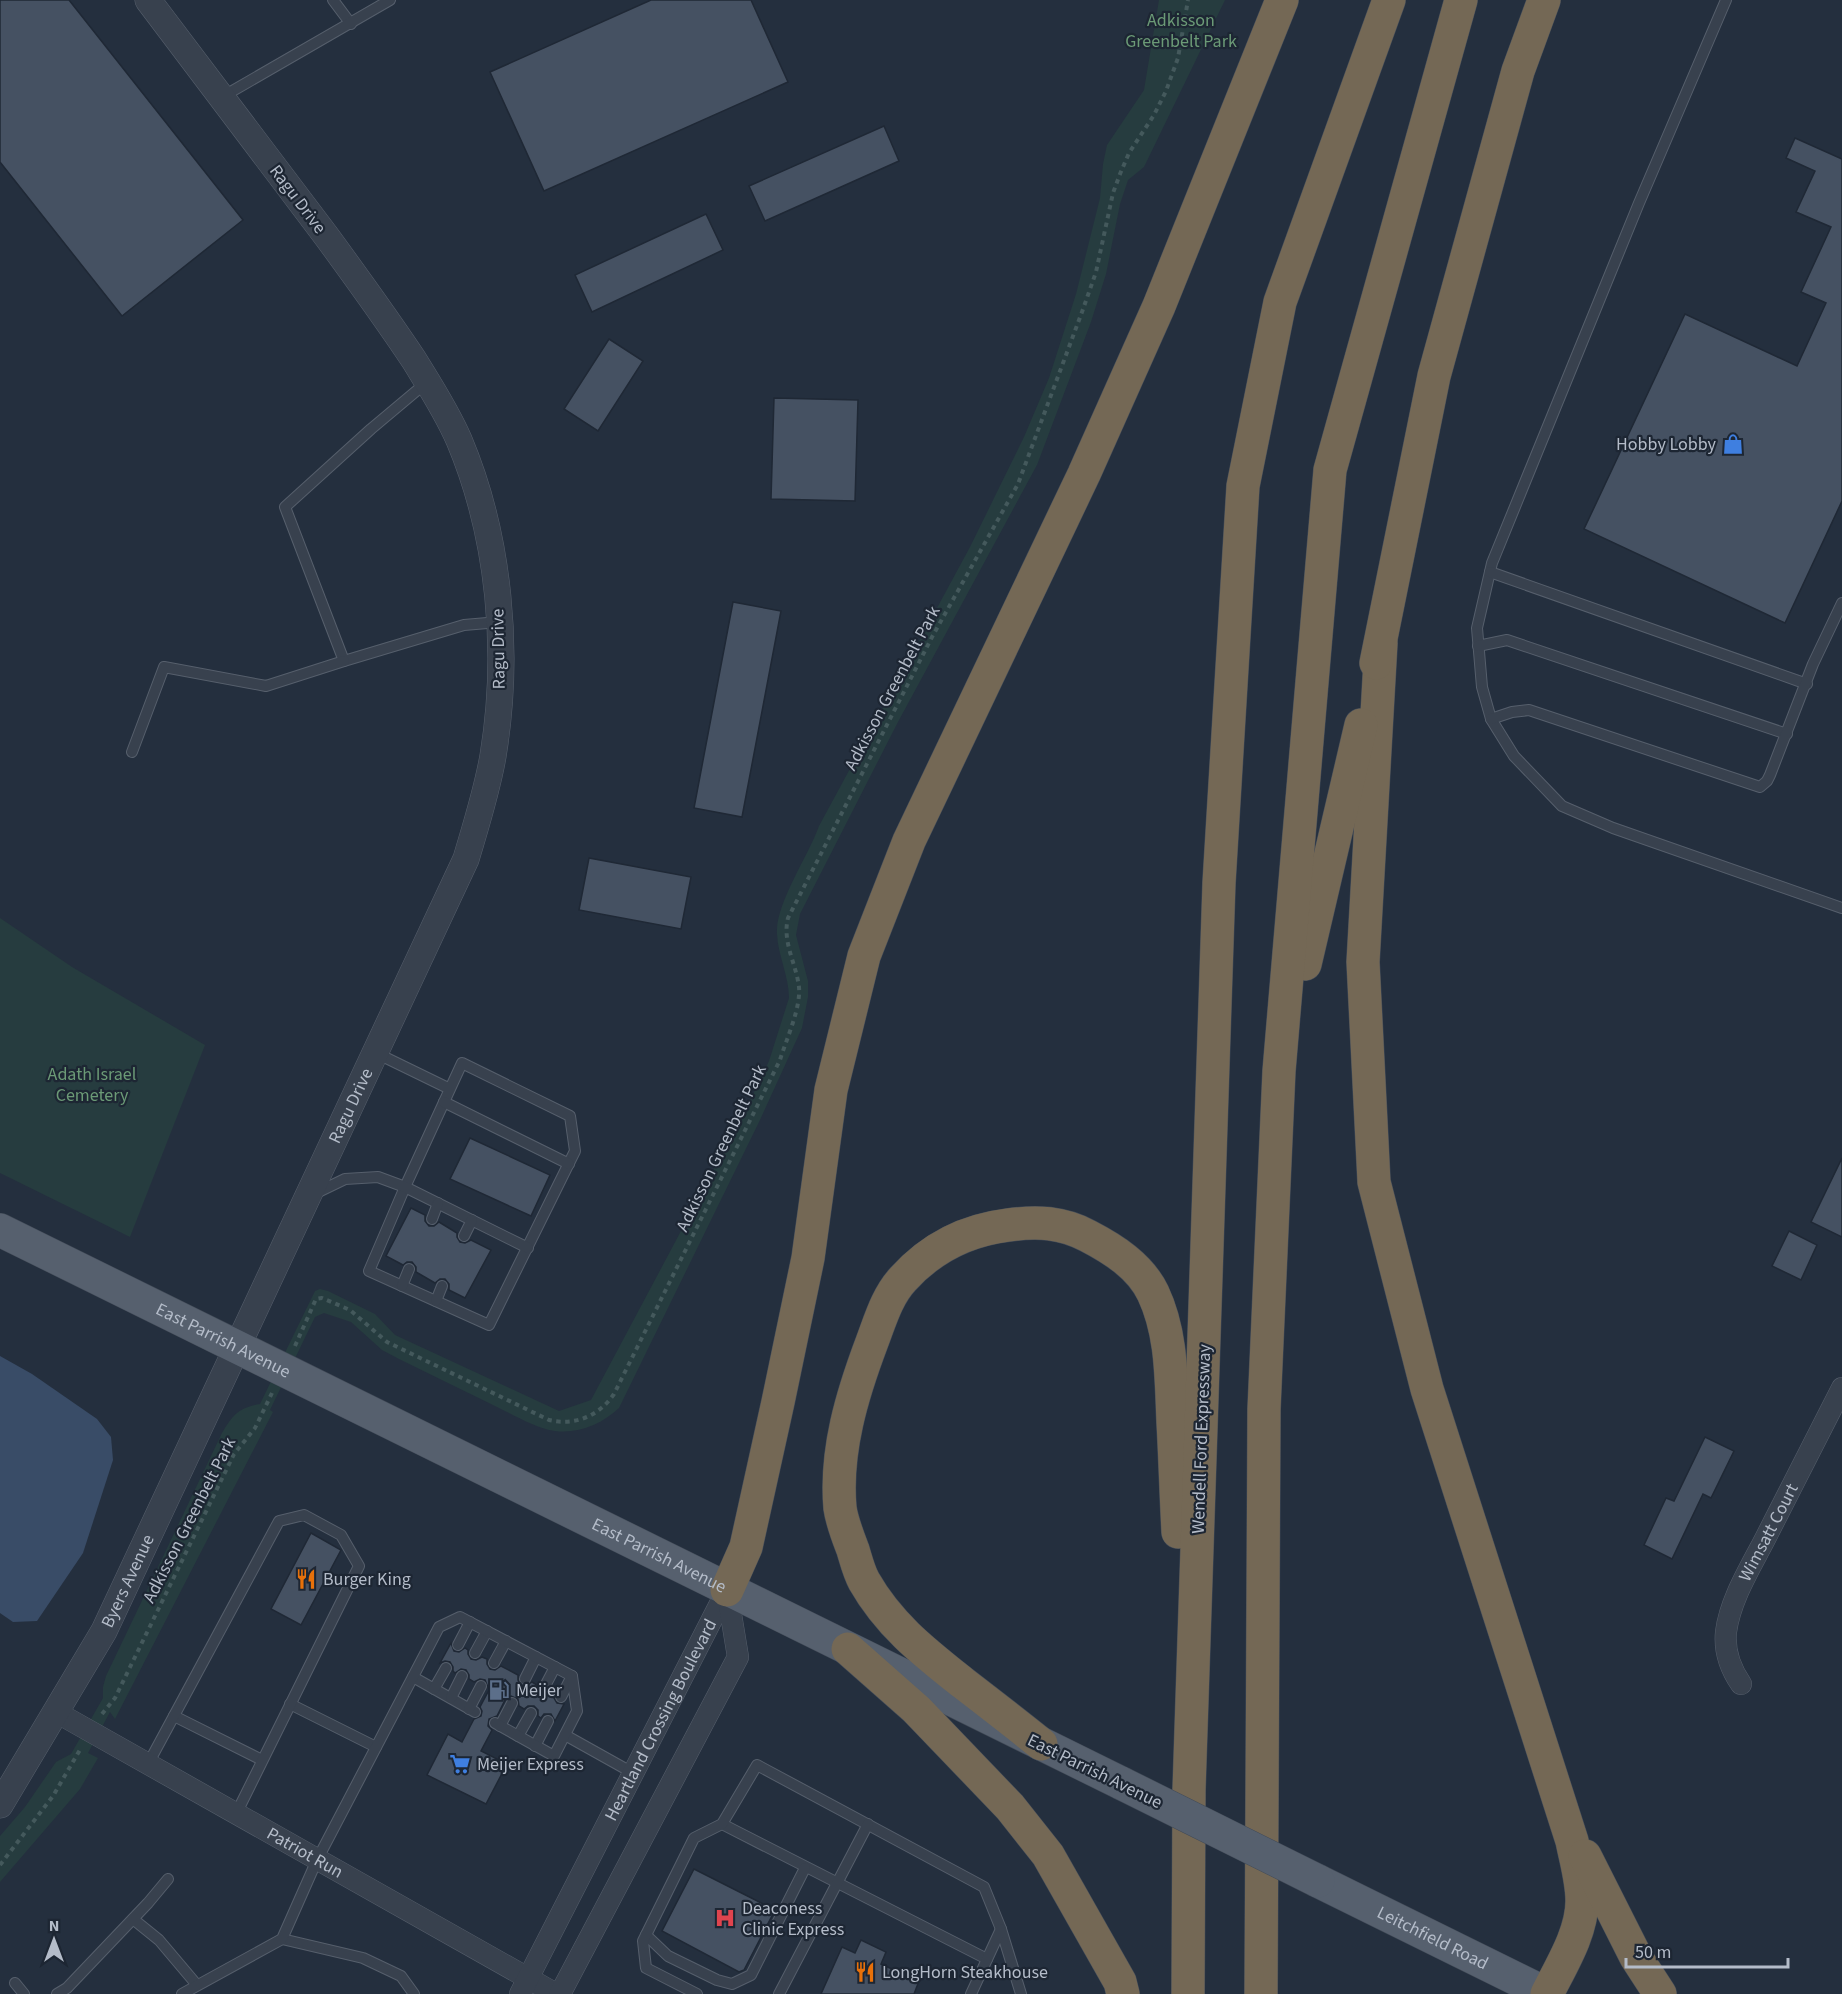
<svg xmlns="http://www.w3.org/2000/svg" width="1842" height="1994" font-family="'Source Sans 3',sans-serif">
<rect width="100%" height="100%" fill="#242f3e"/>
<g fill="#263c3f">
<path d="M1159,0H1225L1144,167L1128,180L1120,204L1106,274L1091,322L1037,465L898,722L800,914L796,935L808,981V997L802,1028L760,1120L619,1408C602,1424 579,1434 555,1431C535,1428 514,1415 495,1406C463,1390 431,1375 399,1359L382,1350L351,1322L324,1313L315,1317L270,1410L273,1412L115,1719L110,1712L88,1753L98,1758L80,1789L0,1882V1836L25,1807L56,1762L71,1754L103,1698V1687L106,1676L222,1433C233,1415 238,1408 260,1404L315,1291L320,1289L328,1291L375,1314L395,1335L559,1411L591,1400L747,1107L769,1061L789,998C789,976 778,956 777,934C775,904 808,857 819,826L970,547L1024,437L1049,378L1076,294L1100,198L1103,164L1107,145L1144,90Z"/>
<polygon points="0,918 72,967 205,1045 130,1237 0,1173"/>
</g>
<polygon fill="#394c67" points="0,1356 32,1374 97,1419 111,1437 113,1460 83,1553 37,1621 13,1622 0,1613"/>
<g fill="#455162" stroke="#1f2835" stroke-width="1.5">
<polygon points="0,0 69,0 243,220 122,316 0,162"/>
<polygon points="651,0 751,0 788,82 544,191 490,72"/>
<polygon points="884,126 899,161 765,221 749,186"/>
<polygon points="1795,138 1842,159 1842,501 1785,623 1584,529 1685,314 1797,366 1826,303 1801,292 1831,227 1796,212 1815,171 1786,158"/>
<polygon points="706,214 723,250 592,312 575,275"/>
<polygon points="609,339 643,361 598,431 564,409"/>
<polygon points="774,398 858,400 855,501 771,499"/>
<polygon points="733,602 781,611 742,817 694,808"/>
<polygon points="589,858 691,877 681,929 579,910"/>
<polygon points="470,1138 550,1175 531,1216 450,1179"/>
<polygon points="1842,1158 1842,1237 1811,1222"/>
<polygon points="411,1208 425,1215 425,1221 429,1226 434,1226 439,1222 457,1233 457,1237 460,1242 465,1243 471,1240 491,1250 465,1298 449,1290 449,1284 445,1279 440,1279 435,1283 416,1272 416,1267 412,1262 407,1262 403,1265 386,1256"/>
<polygon points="1789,1231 1817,1245 1801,1280 1772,1266"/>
<polygon points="1705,1437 1734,1451 1711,1498 1703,1494 1672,1559 1644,1545 1666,1498 1674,1501"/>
<polygon points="311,1533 341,1550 301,1625 271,1609"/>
<polygon points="451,1643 454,1651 459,1652 465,1648 468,1650 468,1654 471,1659 476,1660 482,1657 487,1659 487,1664 490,1669 495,1670 501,1666 518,1675 518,1680 521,1685 526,1686 532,1682 537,1685 537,1689 540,1694 545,1695 550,1692 554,1694 554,1698 557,1703 564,1704 555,1721 551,1714 544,1714 541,1718 538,1716 538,1710 534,1706 528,1706 524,1709 519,1706 518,1699 511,1696 505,1700 497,1716 489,1719 488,1726 492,1730 481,1751 507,1764 486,1804 427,1775 448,1734 462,1742 474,1719 481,1716 482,1711 480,1707 489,1690 485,1680 480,1679 474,1682 469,1679 469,1675 466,1670 461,1669 455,1673 453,1671 453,1667 450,1662 445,1661 440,1663"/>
<polygon points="694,1869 775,1910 744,1970 739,1972 662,1931"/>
<polygon points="861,1940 886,1952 881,1964 919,1981 914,1994 821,1994 842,1947 855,1953"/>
</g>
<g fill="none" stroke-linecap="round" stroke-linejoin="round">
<g stroke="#565f6c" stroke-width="12">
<g id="service">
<polyline points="333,0 351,24"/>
<polyline points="1726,0 1639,203 1492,563 1477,628 1482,687 1491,719 1514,756 1562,806 1613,828 1842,908"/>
<polyline points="222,97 390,0"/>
<polyline points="427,382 371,429 285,507 344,661 464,625 499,622"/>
<polyline points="1490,572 1807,684"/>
<polyline points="1478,646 1507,640 1787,734"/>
<polyline points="1491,719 1512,712 1529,710 1760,787 1767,781 1770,775 1813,664 1842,603"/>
<polyline points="132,752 164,667 266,686 344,661"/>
<polyline points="376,1053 450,1089 462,1063 570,1116 575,1151 489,1325 369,1271 405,1187 450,1089"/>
<polyline points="444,1102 569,1164"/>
<polyline points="314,1194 345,1179 378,1177 405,1187 528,1248"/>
<polyline points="432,1219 438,1203"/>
<polyline points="464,1236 472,1220"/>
<polyline points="402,1286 409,1269"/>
<polyline points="436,1301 442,1286"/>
<polyline points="458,1645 470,1622"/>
<polyline points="475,1653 487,1631"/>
<polyline points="494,1663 506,1641"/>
<polyline points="413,1677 475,1712"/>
<polyline points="525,1679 536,1657"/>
<polyline points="544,1688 555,1667"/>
<polyline points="434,1689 446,1668"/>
<polyline points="561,1697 572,1676"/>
<polyline points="451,1698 462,1676"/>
<polyline points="290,1704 376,1747"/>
<polyline points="469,1709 481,1686"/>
<polyline points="174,1716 262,1760"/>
<polyline points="500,1726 512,1703"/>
<polyline points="565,1735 633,1773"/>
<polyline points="518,1736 531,1713"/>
<polyline points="535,1746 548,1721"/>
<polyline points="148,1764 279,1521 304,1515 341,1535 359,1566 236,1814"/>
<polyline points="722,1824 987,1959"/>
<polyline points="133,1919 159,1940 197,1985"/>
<polyline points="646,1935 668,1956 717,1980 732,1984 751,1975 805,1868"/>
<polyline points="282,1939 363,1958 401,1976 414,1994"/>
<polyline points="15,1983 24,1994"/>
<polyline points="57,1994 67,1988 148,1903 168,1879"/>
<polyline points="182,1994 282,1939 317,1860 439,1627 460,1617 572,1676 577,1711 554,1756 495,1723"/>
<polyline points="697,1994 646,1968 643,1941 694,1838 722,1824 757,1765 984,1887 1001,1929 1021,1994"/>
<polyline points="779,1994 868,1824"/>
<polyline points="971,1994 1001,1929"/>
</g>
</g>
<g stroke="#565f6c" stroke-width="22">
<g id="minor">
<path id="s1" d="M1741,1684C1730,1668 1724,1652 1726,1632C1730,1600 1750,1568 1765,1539C1791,1489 1816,1438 1842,1388"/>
<path id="s2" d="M56,1712L556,1994"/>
<path id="s3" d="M520,1994L727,1590"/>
<polyline points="560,1994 738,1657 727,1590"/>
</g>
</g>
<g stroke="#565f6c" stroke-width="27">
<g id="tertiary">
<path id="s4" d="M0,1805L104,1631L466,859C476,825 487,791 493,756C510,653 500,537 459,440C447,412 430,386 414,360C386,318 357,278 327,237C267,158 208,79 148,0"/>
</g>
</g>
<g stroke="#414a57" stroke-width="34">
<g id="primary">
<path id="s5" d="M0,1230L1121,1783"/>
<path id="s6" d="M1318,1881L1547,1994"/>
</g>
</g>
<g stroke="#434c59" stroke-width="34">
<g id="motorway">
<path d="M1381,643L1363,962L1374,1182L1427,1389L1572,1841C1576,1861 1582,1881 1582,1901C1582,1933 1561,1966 1547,1994"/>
<polyline points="1376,663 1434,376 1518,71 1544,0"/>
<polyline points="1305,964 1361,725"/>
<polyline points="727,1590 746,1547 778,1402 808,1258 831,1090 864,956 909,841 1084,474 1159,306 1282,0"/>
<polyline points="848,1649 916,1709 1010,1807 1048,1855 1120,1982 1123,1994"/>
<path d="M1041,1744C1015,1723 989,1703 963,1683C924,1652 889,1625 864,1581C859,1572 856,1560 853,1550C848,1537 842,1522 840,1508C835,1451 852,1395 872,1342C880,1321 887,1296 903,1279C931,1248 967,1230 1008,1225C1037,1221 1062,1222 1088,1236C1113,1249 1140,1266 1153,1293C1172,1333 1171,1378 1173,1422C1175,1458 1176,1495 1178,1532"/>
<polyline points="1585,1856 1636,1957 1660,1994"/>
<polyline points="1188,1994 1189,1790 1219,883 1243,486 1280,302 1389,0"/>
<polyline points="1261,1994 1264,1409 1279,1071 1330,470 1461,0"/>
</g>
</g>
<g stroke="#44595c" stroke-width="4" stroke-dasharray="4.5 4.5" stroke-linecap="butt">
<path d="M295,1346L316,1299L322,1298L350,1310L387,1342L549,1420C575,1426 599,1416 614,1394L780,1060C786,1040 801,1008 799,987C796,963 782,942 788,918L932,637L1018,484L1082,312L1096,272L1113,193L1120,174L1129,153L1154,115L1166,91L1178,58L1188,0"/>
<polyline points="102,1714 115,1698 234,1454 255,1428 272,1393"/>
<polyline points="0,1865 53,1796 81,1748"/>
</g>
<use href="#service" stroke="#38414e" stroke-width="10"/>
<use href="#minor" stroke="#38414e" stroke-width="21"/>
<use href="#tertiary" stroke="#38414e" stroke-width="26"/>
<use href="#primary" stroke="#56606e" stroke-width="33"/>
<use href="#motorway" stroke="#746855" stroke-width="33"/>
<g stroke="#414a57" stroke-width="34" stroke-linecap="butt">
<polyline id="primary-bridge" points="1121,1783 1318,1881"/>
</g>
<use href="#primary-bridge" stroke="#56606e" stroke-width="33"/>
</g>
<defs>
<g id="shop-bare" transform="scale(1.62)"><path d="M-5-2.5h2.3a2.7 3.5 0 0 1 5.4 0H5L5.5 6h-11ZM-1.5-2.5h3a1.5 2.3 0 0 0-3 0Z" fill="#3f7fe0" stroke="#1d2633" stroke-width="2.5" paint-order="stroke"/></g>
<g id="restaurant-bare" transform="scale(1.62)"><path d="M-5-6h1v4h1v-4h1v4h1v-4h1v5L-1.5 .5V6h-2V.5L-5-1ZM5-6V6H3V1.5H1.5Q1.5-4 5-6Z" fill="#e8710a" stroke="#1d2633" stroke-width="2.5" paint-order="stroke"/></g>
<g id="fuel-bare" transform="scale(1.62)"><path d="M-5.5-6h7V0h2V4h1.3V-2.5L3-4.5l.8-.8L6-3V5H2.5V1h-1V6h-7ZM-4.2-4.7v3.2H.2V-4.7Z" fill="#5c6f8a" stroke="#1d2633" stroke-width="2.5" paint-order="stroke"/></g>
<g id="supermarket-bare" transform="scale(1.62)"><path d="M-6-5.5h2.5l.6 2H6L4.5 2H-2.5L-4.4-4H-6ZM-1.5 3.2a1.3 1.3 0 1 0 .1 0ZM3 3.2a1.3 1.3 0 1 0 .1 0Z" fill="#3f7fe0" stroke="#1d2633" stroke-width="2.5" paint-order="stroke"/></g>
<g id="hospital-bare" transform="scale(1.62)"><path d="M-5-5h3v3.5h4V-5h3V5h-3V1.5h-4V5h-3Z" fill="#e0444e" stroke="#1d2633" stroke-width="2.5" paint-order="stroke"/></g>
</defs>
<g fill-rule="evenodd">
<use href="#shop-bare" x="1733" y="444"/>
<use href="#restaurant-bare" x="306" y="1579"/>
<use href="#fuel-bare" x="499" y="1690"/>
<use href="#supermarket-bare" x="460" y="1764"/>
<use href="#hospital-bare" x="725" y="1918"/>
<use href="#restaurant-bare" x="865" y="1972"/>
</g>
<g text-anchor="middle" stroke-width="4.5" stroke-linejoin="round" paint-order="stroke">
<g font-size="18" fill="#6b9a76" stroke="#1d2633">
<text x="1181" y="26">Adkisson<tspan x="1181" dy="21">Greenbelt Park</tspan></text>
<text x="92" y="1080">Adath Israel<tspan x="92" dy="21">Cemetery</tspan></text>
</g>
<g font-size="18" fill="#b4bcc9" stroke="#1d2633">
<text transform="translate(298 199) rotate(53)" y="6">Ragu Drive</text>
<text transform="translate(498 649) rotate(-91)" y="6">Ragu Drive</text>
<text transform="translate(892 688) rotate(-62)" y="6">Adkisson Greenbelt Park</text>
<text dy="6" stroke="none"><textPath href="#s4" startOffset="783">Ragu Drive</textPath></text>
<text transform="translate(721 1148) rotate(-64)" y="6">Adkisson Greenbelt Park</text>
<text dy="6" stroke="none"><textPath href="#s5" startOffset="249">East Parrish Avenue</textPath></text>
<text transform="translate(1201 1439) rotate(-88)" y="6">Wendell Ford Expressway</text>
<text transform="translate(189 1520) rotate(-63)" y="6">Adkisson Greenbelt Park</text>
<text dy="6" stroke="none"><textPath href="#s1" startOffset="164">Wimsatt Court</textPath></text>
<text dy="6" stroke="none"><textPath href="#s5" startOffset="735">East Parrish Avenue</textPath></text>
<text dy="6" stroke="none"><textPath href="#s4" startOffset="258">Byers Avenue</textPath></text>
<text dy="6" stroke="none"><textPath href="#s3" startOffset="308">Heartland Crossing Boulevard</textPath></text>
<text transform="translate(1095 1771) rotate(26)" y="6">East Parrish Avenue</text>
<text dy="6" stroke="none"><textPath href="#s2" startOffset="286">Patriot Run</textPath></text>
<text dy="6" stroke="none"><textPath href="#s6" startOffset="128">Leitchfield Road</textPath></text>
</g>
<g font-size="18" fill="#b4bcc9" stroke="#1d2633" text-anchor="start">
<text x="1716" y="450" text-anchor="end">Hobby Lobby</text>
<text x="323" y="1585">Burger King</text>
<text x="516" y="1696">Meijer</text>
<text x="477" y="1770">Meijer Express</text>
<text x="742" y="1914">Deaconess<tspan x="742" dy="21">Clinic Express</tspan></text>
<text x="882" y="1978">LongHorn Steakhouse</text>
</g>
</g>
<g transform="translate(54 1940)" stroke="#1d2633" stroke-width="4.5" paint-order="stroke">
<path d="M0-4.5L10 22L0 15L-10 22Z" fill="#b4bcc9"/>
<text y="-9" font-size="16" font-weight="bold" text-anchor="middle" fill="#b4bcc9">N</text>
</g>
<path d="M1626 1958v9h162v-9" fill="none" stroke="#b4bcc9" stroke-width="3"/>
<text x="1635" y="1958" font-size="18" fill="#b4bcc9" stroke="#1d2633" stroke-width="4.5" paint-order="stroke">50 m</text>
</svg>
